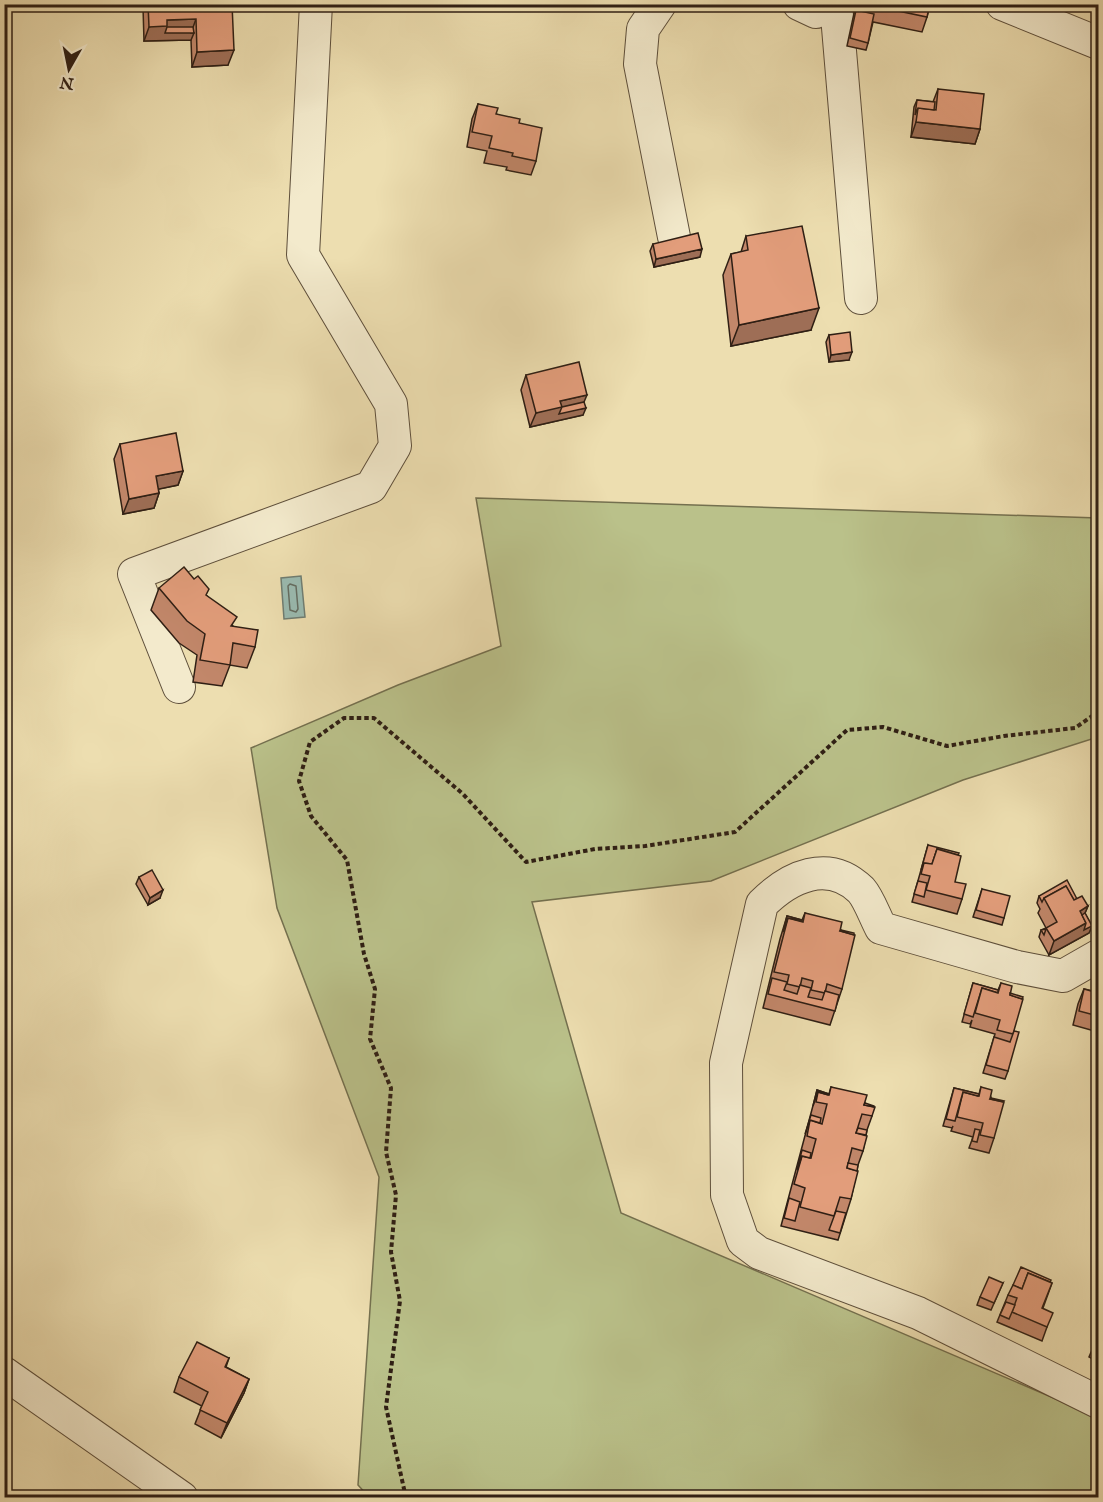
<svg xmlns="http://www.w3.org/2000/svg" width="1103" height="1502" font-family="'IM FELL English',serif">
<rect width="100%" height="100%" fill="#eddeb0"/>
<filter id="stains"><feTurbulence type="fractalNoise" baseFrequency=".00333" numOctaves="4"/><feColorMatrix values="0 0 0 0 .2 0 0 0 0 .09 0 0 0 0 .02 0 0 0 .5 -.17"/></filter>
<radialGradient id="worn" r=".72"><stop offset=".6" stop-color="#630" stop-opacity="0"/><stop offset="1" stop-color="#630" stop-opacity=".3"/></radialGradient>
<polygon fill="#bac18a" stroke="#74704f" stroke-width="1.5" points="476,498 1098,518 1098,737 963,780 711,881 532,902 621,1213 1098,1417 1098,1497 369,1497 358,1485 379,1177 277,908 251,748 398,685 501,646"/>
<polygon fill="#9abbb1" stroke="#6f7d72" stroke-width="1.5" points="301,576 305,617 284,619 281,578"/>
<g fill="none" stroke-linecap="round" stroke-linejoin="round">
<polygon stroke="#646d62" stroke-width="1.5" points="290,584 296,586 298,609 296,612 290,610 288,586"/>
<g stroke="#5e4f3b" stroke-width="34">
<g id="minor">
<polyline points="660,4 643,29 640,64 674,237"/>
<polyline points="799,4 816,12 832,4"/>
<polyline points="836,4 861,298"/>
<polyline points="1002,4 1098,43"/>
<polyline points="179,687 134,574 371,487 395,446 391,404 303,255 316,4"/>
<path d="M1098,956L1063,976L1017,967L881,928C875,917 869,899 861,890C828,858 789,877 762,904L726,1063L727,1195L743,1241L759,1253L918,1313L1098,1402"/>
<polyline points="4,1373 182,1498"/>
</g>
</g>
<polyline stroke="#2f1f14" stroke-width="4" stroke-dasharray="4.5 3" stroke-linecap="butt" points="406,1498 386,1407 400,1301 391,1252 396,1195 386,1152 391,1088 370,1039 375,989 364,954 347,860 311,816 299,781 310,742 344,718 374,718 463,794 526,862 595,849 645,846 735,832 847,730 883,727 947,746 1004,736 1075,728 1098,712"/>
<use href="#minor" stroke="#f3eacc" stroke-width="32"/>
</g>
<g fill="#c2876a" stroke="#2f1f14" stroke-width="1.5">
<polygon points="144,4 232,4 228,65 192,67 191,40 144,41 143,7"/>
<polygon points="856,4 930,4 927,17 922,32 873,22 868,43 866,50 847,46"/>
<polygon points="938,89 980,129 975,144 911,137 914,107 917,100 933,102"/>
<polygon points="478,104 496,114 519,123 536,161 531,175 506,170 507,167 484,163 487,151 467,147 472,119"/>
<polygon points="746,236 811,330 731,346 723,275 731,254 741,252"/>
<polygon points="653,244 700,257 654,267 650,251"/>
<polygon points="829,335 849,360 829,362 826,342"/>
<polygon points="526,375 584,402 583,415 530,427 521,390"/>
<polygon points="120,444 183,471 178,485 158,489 159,493 154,508 123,514 114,459"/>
<polygon points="159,588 207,596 233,626 255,647 247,668 230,665 222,686 193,682 197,655 179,643 151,610"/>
<polygon points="928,845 955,882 962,899 957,914 912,902"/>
<polygon points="139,877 160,898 148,905 136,884"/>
<polygon points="982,889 1004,918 1002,925 973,917"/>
<polygon points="1039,896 1077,899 1088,906 1085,913 1092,926 1089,933 1049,955 1039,937 1041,930 1046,928 1038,913 1040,909 1037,903"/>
<polygon points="805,913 841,930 842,989 830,1025 763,1008 780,939 787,916 802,920"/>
<polygon points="973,983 998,990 1001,983 1010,993 1014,1031 1008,1071 1005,1079 983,1073 995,1034 970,1027 972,1020 970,1024 962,1022"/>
<polygon points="1098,985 1098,1032 1073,1025 1078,1004 1084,989 1097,992"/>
<polygon points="831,1087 865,1103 872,1116 867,1130 863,1151 858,1165 851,1199 838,1240 781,1226 815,1098 817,1090 829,1094"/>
<polygon points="981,1087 991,1097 994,1138 989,1153 969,1148 973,1137 951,1131 953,1126 952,1128 943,1126 954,1088 979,1094"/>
<polygon points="1050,1282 1052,1283 1043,1308 1047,1327 1042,1341 997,1322 1008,1295"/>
<polygon points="1003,1283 991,1310 977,1305 980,1297"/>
<polygon points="1098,1336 1098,1362 1089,1357"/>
<polygon points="229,1358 226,1367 249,1379 244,1393 221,1438 195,1424 202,1406 174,1392 179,1377"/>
</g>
<g fill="#9e6e56" stroke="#2f1f14" stroke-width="1.5">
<polygon points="196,19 191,33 194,33 191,40 144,41 149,27 167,20"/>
<polygon points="234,50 228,65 192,67 197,52"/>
<polygon points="916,122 980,129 975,144 911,137"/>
<polygon points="702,249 700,257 654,267 656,259"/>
<polygon points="819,308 811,330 731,346 739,325"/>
<polygon points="852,352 849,360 829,362 831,355"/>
<polygon points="587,395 581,409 586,408 583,415 530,427 536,413 560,401"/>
<polygon points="183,471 178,485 150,491 156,476"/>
<polygon points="159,493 154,508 123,514 129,499"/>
<polygon points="163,890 160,898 148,905 150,898"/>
<polygon points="1088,906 1082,920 1080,911"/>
<polygon points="1086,923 1092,926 1089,933 1049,955 1054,941"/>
<polygon points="249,1379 244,1393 221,1438 227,1423"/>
</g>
<g fill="#e29d7b" stroke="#2f1f14" stroke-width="1.5">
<polygon points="148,4 232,4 234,50 197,52 196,19 167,20 167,26 149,27"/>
<polygon points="865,4 930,4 927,17"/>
<polygon points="856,10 874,14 868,43 850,38"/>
<polygon points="167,27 193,27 194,33 165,33"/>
<polygon points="938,89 984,94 980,129 916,122 918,108 936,110"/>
<polygon points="917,100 935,102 934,110 918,108 915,115"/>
<polygon points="478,104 498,108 496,114 520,119 519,123 542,128 536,161 512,156 513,153 489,148 492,136 472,132"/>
<polygon points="802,226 819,308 739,325 731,254 748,250 746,236"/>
<polygon points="698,233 702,249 656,259 653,244"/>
<polygon points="850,332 852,352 831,355 829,335"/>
<polygon points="579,362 587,395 560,401 562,407 536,413 526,375"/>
<polygon points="584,402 586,408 559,414 562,407"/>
<polygon points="176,433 183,471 156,476 159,493 129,499 120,444"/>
<polygon points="184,567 194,579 198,576 209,589 206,595 237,617 231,626 258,630 255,647 233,643 230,665 200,660 205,634 187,621 159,588"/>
<polygon points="928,845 959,853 958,855 937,849 932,864 924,863 921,870"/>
<polygon points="937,849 961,856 955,882 966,884 962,899 926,890 930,876 921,874 924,863 932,864"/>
<polygon points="152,870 163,890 150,898 139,877"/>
<polygon points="1067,880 1077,899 1074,900 1066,886 1044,898 1042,902 1039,896"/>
<polygon points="918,881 927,883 924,897 914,894"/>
<polygon points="1066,886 1074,900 1082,896 1088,906 1080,911 1086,923 1054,941 1046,928 1057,922 1044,898"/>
<polygon points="982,889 1010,896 1004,918 976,910"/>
<polygon points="805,913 842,922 840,931 855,935 842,989 827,984 825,993 811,990 813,981 802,978 800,987 787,984 789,975 774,972 788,918 803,922"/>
<polygon points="1085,913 1092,926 1084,930 1086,923 1082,915"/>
<polygon points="787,916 802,920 802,921 788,918 783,932"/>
<polygon points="1046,929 1044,935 1041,930"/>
<polygon points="841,930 854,933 854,935 840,931"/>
<polygon points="772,978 787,982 784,990 797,994 800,985 811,988 808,997 822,1000 825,991 839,995 835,1011 768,994"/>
<polygon points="973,983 998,990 998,993 982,988 973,1017 964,1014"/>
<polygon points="1001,983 1012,986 1010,995 1023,999 1013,1034 997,1030 1000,1020 975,1013 982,988 998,993"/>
<polygon points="1084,989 1098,993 1098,991 1098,1016 1079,1011"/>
<polygon points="1010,993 1023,997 1022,999 1010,995"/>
<polygon points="1014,1031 1019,1032 1008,1071 986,1065 994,1037 1010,1042"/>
<polygon points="831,1087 867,1095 864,1105 875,1107 872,1116 862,1114 856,1133 867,1136 863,1151 852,1148 847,1168 858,1171 851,1199 840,1197 834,1216 800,1207 805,1188 794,1184 802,1156 811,1158 816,1139 807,1136 810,1120 822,1124 827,1104 816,1102 818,1092 829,1095"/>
<polygon points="981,1087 992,1090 990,1099 1004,1102 994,1138 980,1135 983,1123 957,1117 963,1092 979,1096"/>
<polygon points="954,1088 979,1094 978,1096 963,1092 955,1121 946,1119"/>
<polygon points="817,1090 829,1094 828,1095 818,1092 813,1106"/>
<polygon points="991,1098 1004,1101 1003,1102 990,1099"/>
<polygon points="865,1103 874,1106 874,1107 864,1105"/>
<polygon points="811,1115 821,1118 820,1123 810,1120 805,1134"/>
<polygon points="858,1128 867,1130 866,1135 856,1133"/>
<polygon points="975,1129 980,1130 977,1142 972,1141"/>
<polygon points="802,1150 811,1153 810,1158 802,1156 797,1170"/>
<polygon points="848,1163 858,1165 857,1171 847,1168"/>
<polygon points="789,1198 800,1202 795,1221 784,1218"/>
<polygon points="836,1211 846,1213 840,1233 829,1230"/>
<polygon points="1021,1267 1051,1280 1050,1282 1028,1273 1022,1289 1013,1285"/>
<polygon points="1028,1273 1052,1283 1042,1308 1053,1313 1047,1327 1012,1312 1017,1298 1008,1295 1013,1285 1022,1289"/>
<polygon points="989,1277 1003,1283 994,1303 980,1297"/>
<polygon points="1006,1302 1015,1305 1009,1319 1000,1315"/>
<polygon points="1098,1336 1098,1353 1092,1349"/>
<polygon points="197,1342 229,1358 225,1367 249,1379 227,1423 200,1410 208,1392 179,1377"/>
</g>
<rect width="1103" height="1502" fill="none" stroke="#eddeb0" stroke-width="24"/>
<rect x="6" y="6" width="1091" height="1490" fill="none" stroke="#2f1f14" stroke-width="3"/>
<rect x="12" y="12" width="1079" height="1478" fill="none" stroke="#2f1f14" stroke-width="1.5"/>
<g transform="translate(69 69) rotate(189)" stroke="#f3eacc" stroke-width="4.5" paint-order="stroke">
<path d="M0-4.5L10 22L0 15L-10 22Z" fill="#2f1f14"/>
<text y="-9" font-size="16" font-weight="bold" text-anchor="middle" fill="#2f1f14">N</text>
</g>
<rect width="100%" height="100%" filter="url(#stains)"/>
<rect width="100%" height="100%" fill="url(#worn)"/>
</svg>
